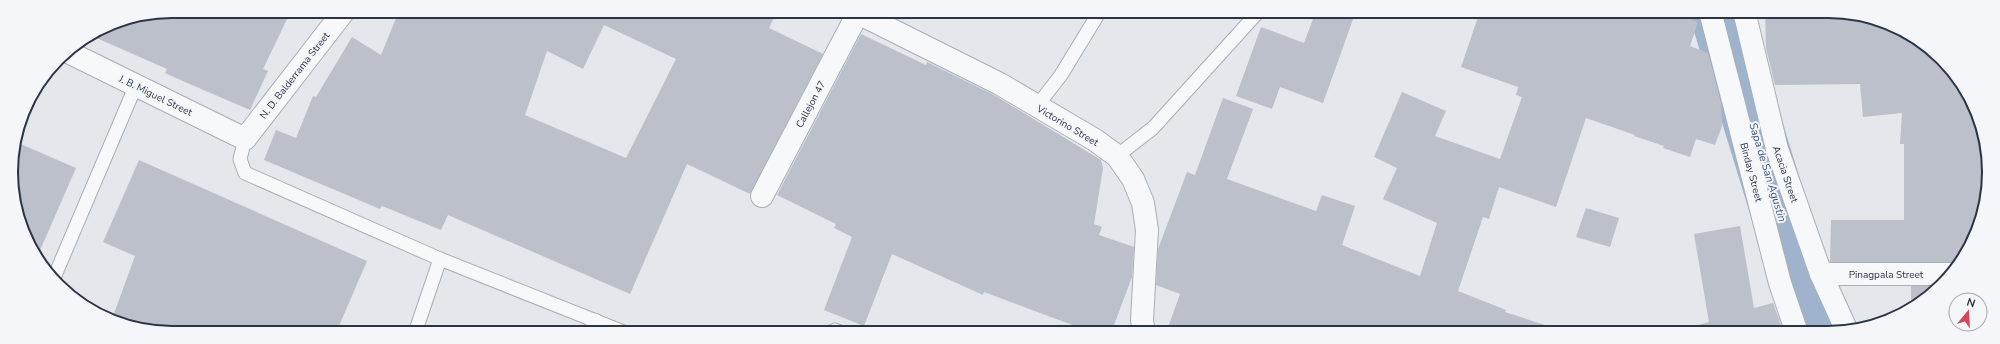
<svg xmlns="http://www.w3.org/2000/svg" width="2000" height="344" font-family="'Nunito Sans',sans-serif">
<rect width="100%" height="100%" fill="#e4e7ec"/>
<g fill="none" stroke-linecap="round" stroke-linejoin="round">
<polyline stroke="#9fb4cc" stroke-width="58" points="1718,11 1817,333"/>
</g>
<g fill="#bbc0ca" fill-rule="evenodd">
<polygon points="172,11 291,11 263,69 268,71 250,110 185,82 165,73 167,69 92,36 111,23"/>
<path d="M399,11H777L769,28L823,54L750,194L687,164L630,294L448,215L441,230L382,206L380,209L264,160L276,130L296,138L313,96L316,97L352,37L381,55ZM604,25L676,59L626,158L525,115L547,51L583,69Z"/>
<polygon points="1316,11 1356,11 1323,103 1280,87 1272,109 1236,96 1261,27 1304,43"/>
<polygon points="1480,11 1618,11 1638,18 1641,11 1668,11 1698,22 1690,46 1708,53 1721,102 1722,126 1715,145 1696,139 1690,157 1663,148 1664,146 1634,136 1635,135 1586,118 1556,207 1499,187 1489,219 1483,217 1458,291 1506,310 1505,312 1554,328 1553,333 1166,333 1180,294 1156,285 1158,249 1187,172 1195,175 1223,98 1253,109 1227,179 1316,211 1322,195 1355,206 1342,245 1420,276 1437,223 1383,199 1397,168 1374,157 1402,92 1446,111 1435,136 1500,159 1522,97 1516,95 1518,87 1461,67"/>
<polygon points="1765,11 1839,11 1899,28 1949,66 1981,120 1989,183 1972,243 1957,264 1950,262 1830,262 1831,220 1904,220 1904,144 1900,144 1902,113 1863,117 1860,84 1775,85 1766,48"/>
<polygon points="861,34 926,65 927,62 994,95 1101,160 1103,168 1094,224 1102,227 1099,235 1134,247 1132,277 1111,333 1072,333 1075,326 984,292 983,295 892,254 864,326 824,310 852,237 834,228 836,224 777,195"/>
<polygon points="16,142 76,168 38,255 20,224 11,162"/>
<polygon points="139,160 367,261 336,333 161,333 112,319 135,256 103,242"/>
<polygon points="1586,208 1619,218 1610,247 1576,237"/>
<polygon points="1740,226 1754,308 1773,303 1784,333 1696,333 1695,326 1709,322 1694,234"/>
<polygon points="1911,286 1941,286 1911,308"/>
</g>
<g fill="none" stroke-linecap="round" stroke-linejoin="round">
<g stroke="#a9aeb7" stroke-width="15">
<g id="service">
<polyline points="1037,106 1061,75 1100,11"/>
<polyline points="245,139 240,159 245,173 440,259 626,333"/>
<polyline points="1117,156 1153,128 1259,11"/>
<polyline points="53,280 136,85"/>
<polyline points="415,333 440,259"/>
<polyline points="590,333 595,320"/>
<polyline points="829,333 835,330 842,333"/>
</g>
</g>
<g stroke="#a9aeb7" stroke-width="24">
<g id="minor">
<polyline points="854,11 1000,84 1095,140 1117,156 1133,179 1143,203 1147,230 1142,320 1144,333"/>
<polyline points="1710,11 1780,283 1797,333"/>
<polyline points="1744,11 1777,149 1821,274 1847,331"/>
<polyline points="68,52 245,139 344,11"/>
<polyline points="762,196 858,13"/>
<polyline points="1821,274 1950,274"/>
</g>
</g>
<use href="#service" stroke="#f7f8fa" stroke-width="13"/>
<use href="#minor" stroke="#f7f8fa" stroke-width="22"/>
</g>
<g text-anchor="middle" stroke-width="4" stroke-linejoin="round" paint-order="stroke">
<g font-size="10" fill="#2b3445" stroke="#f4f6f9">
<text transform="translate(294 75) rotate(-52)" y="4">N. D. Balderrama Street</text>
<text transform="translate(156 95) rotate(26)" y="4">J. B. Miguel Street</text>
<text transform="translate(810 104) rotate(-62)" y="4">Callejon 47</text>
<text transform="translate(1068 125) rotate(31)" y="4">Victorino Street</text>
<text transform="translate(1752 172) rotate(75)" y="4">Binday Street</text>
<text transform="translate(1786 174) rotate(71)" y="4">Acacia Street</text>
<text x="1886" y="278">Pinagpala Street</text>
</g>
<g font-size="11" font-style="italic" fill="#34527a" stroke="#f4f6f9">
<text transform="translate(1768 172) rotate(73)" y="4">Sapa de San Agustin</text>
</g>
</g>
<path d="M0 0H2000V344H0ZM172 18H1828A154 154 0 0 1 1982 172V172A154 154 0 0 1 1828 326H172A154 154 0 0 1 18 172V172A154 154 0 0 1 172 18Z" fill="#f4f6f9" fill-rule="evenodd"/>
<path fill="none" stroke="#2b3445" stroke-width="2" d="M172 18H1828A154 154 0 0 1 1982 172V172A154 154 0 0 1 1828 326H172A154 154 0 0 1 18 172V172A154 154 0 0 1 172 18Z"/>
<g transform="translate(1968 312) rotate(18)"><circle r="19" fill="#f4f6f9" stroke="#a4a8b1"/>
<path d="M0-3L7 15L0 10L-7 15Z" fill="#d1495b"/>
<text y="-6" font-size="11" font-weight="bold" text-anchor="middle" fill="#2b3445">N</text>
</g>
</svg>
